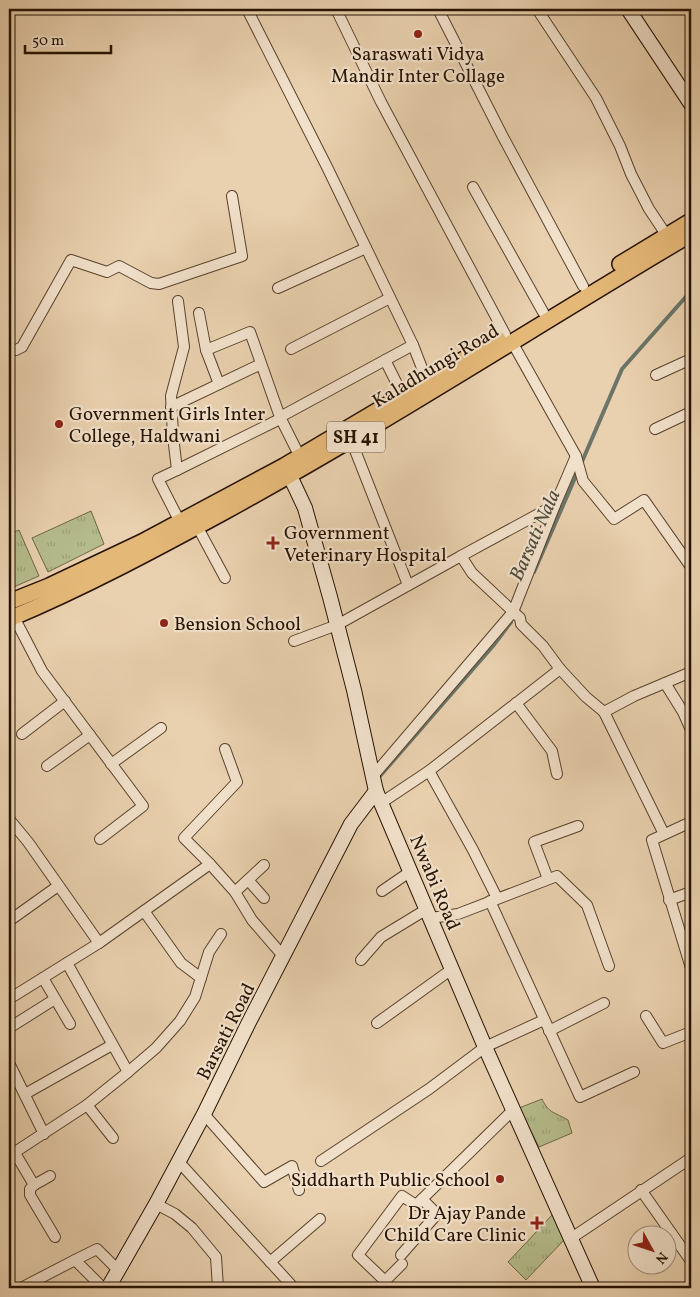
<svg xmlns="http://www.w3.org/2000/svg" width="700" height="1297" font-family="Vollkorn,serif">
<defs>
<pattern id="grass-tufts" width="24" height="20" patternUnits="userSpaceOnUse" patternTransform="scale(1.25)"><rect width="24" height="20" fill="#b5bb8b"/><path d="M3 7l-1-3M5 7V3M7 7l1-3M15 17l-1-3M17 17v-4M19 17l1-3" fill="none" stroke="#9ca076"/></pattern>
</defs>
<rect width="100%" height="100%" fill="#e9d0ae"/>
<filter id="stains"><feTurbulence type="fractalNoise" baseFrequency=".004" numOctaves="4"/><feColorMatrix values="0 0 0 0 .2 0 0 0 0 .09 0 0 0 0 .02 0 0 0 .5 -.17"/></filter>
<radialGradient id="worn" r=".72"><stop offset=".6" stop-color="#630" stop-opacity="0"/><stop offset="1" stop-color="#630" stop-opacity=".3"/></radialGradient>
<g fill="url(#grass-tufts)" stroke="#6e6746">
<polygon points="91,511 104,544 48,572 32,538"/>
<polygon points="19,530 39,576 9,589 9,534"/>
<path d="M542,1099C549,1114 555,1112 568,1120L572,1133L539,1147L519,1108Z"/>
<polygon points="553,1214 565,1239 526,1280 508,1262"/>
</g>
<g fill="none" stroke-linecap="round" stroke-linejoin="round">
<g stroke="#6b7569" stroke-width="4">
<polyline points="581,464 622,369 691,291"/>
<polyline points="534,572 578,471"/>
<polyline points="380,776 493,646 511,622"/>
</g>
<g stroke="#58422c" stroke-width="12">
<g id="street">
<polyline points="247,9 327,167 413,345 427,381"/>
<polyline points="336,9 381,102 505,334"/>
<polyline points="438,9 502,135 583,286"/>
<polyline points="537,9 596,98 620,146 631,174 649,209 667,236"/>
<polyline points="473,187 543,312"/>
<polyline points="278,288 366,248"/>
<polyline points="178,301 184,347 171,396 173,436 177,470 158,479 180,522"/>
<polyline points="199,313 206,350 250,332 280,417 300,457"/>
<polyline points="512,342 576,456"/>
<polyline points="291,349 390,298"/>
<polyline points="9,350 16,350 22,347 71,260 107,272 119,266 151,283 159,284 242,256 232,196"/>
<polyline points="206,350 219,384"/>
<polyline points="385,360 403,396"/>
<polyline points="656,375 691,359"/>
<polyline points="171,407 261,364"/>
<polyline points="280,417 413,345"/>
<polyline points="655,429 691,412"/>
<polyline points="351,440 408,585"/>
<polyline points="177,470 280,419"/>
<polyline points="197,526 225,578"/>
<polyline points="461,556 555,505 576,456 583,481 614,519 644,500 691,567"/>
<polyline points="14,617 42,671 143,806 100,839"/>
<polyline points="294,641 337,625 461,556 472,573 520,618 521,624 543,646 560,669 586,697 604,712 634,696 691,672"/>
<polyline points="665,683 683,712 691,730"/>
<polyline points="516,703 552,751 557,774"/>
<polyline points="604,712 664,834"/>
<polyline points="22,734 65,701"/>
<polyline points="111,764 161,728"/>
<polyline points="47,766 90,735"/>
<polyline points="429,771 560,669"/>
<polyline points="373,776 513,612 555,505"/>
<polyline points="381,803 429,771 473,850 497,898"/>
<polyline points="9,819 28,842 99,943 210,864 235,892 252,920 284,957"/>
<polyline points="691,822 652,840 691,968"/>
<polyline points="210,864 184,838 237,782 225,749"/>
<polyline points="548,879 534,842 578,826"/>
<polyline points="248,880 264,898"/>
<polyline points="382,891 411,871"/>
<polyline points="235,892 264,865"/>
<polyline points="669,900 691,892"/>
<polyline points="490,901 580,1097 634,1072"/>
<polyline points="144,911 181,963 201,978"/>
<polyline points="431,918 458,914 557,876 587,905 609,966"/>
<polyline points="9,921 58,886"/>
<polyline points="361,960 381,937 427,909"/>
<polyline points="67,963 128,1072 156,1048 180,1021 195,997 209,952 221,934"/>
<polyline points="43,978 70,1024"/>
<polyline points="9,999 99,943"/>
<polyline points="646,1016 663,1043 691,1032"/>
<polyline points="377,1023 452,969"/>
<polyline points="9,1028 55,999"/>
<polyline points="549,1031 604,1003"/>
<polyline points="9,1063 44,1134"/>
<polyline points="25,1094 112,1045"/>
<polyline points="87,1105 128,1072"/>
<polyline points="204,1114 264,1182 292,1166 299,1190"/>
<polyline points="15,1153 34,1185 30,1189 30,1195 55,1237"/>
<polyline points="9,1156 87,1105 113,1138"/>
<polyline points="321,1161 429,1089 485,1047 544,1020"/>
<polyline points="179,1162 294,1288"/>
<polyline points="34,1185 50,1176"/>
<polyline points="641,1190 691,1261"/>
<polyline points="156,1204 175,1214 192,1228 216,1257 218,1288"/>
<polyline points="570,1239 691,1158"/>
<polyline points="401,1255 437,1214 422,1199"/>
<polyline points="75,1260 97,1249 118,1270"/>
<polyline points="270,1262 320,1219"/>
<polyline points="402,1264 385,1281 358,1255 402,1196 416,1205 513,1110"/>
<polyline points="21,1288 75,1260 103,1288"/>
</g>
</g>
<g stroke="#271300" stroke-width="16">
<g id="secondary">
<polyline points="628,9 691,104"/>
<polyline points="290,476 305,508 330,597 354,690 376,791 485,1047 593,1288"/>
<polyline points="108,1288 156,1204 204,1114 248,1024 351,824 376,791"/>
</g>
</g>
<g stroke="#271300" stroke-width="18">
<g id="primary">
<polyline points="620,264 691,221"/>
<polyline points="9,602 49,586 142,542 284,466 498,339"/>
<path d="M9,619C83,588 154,550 224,512C383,425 535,326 691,234"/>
</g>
</g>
<use href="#street" stroke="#f1e0ca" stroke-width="10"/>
<use href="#secondary" stroke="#f1e0ca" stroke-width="14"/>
<use href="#primary" stroke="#e4b877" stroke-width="15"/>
</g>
<g fill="#8f2418" stroke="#f1e0ca" stroke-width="2">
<circle cx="418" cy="34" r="5"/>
<circle cx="59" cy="424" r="5"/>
<path d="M270.5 535.5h5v5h5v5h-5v5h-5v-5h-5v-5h5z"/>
<circle cx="164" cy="623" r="5"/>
<circle cx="500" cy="1179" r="5"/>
<path d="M534.5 1215.5h5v5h5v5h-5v5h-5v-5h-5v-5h5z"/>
</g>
<g text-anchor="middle" stroke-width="4.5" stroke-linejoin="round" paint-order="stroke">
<rect fill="#f1e0ca" stroke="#64503d" stroke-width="1" x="327" y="421.5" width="58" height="31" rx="4"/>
<g font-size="18" font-weight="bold" fill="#271300">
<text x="356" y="443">SH 41</text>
</g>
<g font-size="19" fill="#271300" stroke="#f1e0ca" text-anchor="start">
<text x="418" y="60" text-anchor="middle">Saraswati Vidya<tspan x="418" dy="22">Mandir Inter Collage</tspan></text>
<text x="69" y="420">Government Girls Inter<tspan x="69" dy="22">College, Haldwani</tspan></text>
<text x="284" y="539">Government<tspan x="284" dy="22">Veterinary Hospital</tspan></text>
<text x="174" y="630">Bension School</text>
<text x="490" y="1186" text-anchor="end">Siddharth Public School</text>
<text x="526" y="1219" text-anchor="end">Dr Ajay Pande<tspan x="526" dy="22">Child Care Clinic</tspan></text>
</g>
<g font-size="19" fill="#271300" stroke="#f1e0ca">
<text transform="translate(435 365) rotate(-31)" y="7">Kaladhungi Road</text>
<text transform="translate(436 882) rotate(67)" y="7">Nwabi Road</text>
<text transform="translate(225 1031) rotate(-63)" y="7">Barsati Road</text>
</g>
<g font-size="20" font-style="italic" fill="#4f4c3d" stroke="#f1e0ca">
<text transform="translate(534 535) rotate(-66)" y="7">Barsati Nala</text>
</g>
</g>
<rect width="700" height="1297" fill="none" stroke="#e9d0ae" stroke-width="30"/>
<rect x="10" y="10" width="680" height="1277" fill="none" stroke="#271300" stroke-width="2.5"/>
<rect x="15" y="15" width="670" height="1267" fill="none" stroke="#271300"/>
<g transform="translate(652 1250) rotate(130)"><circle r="24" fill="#f1e0ca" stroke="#a08e79"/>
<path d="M0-4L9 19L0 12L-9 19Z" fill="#8f2418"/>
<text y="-8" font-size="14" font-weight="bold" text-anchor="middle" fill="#271300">N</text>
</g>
<path d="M25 45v8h86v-8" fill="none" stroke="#271300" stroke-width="2.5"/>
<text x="32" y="45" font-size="15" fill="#271300" stroke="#f1e0ca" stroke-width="4" paint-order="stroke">50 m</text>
<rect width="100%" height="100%" filter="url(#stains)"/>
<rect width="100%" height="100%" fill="url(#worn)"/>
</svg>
